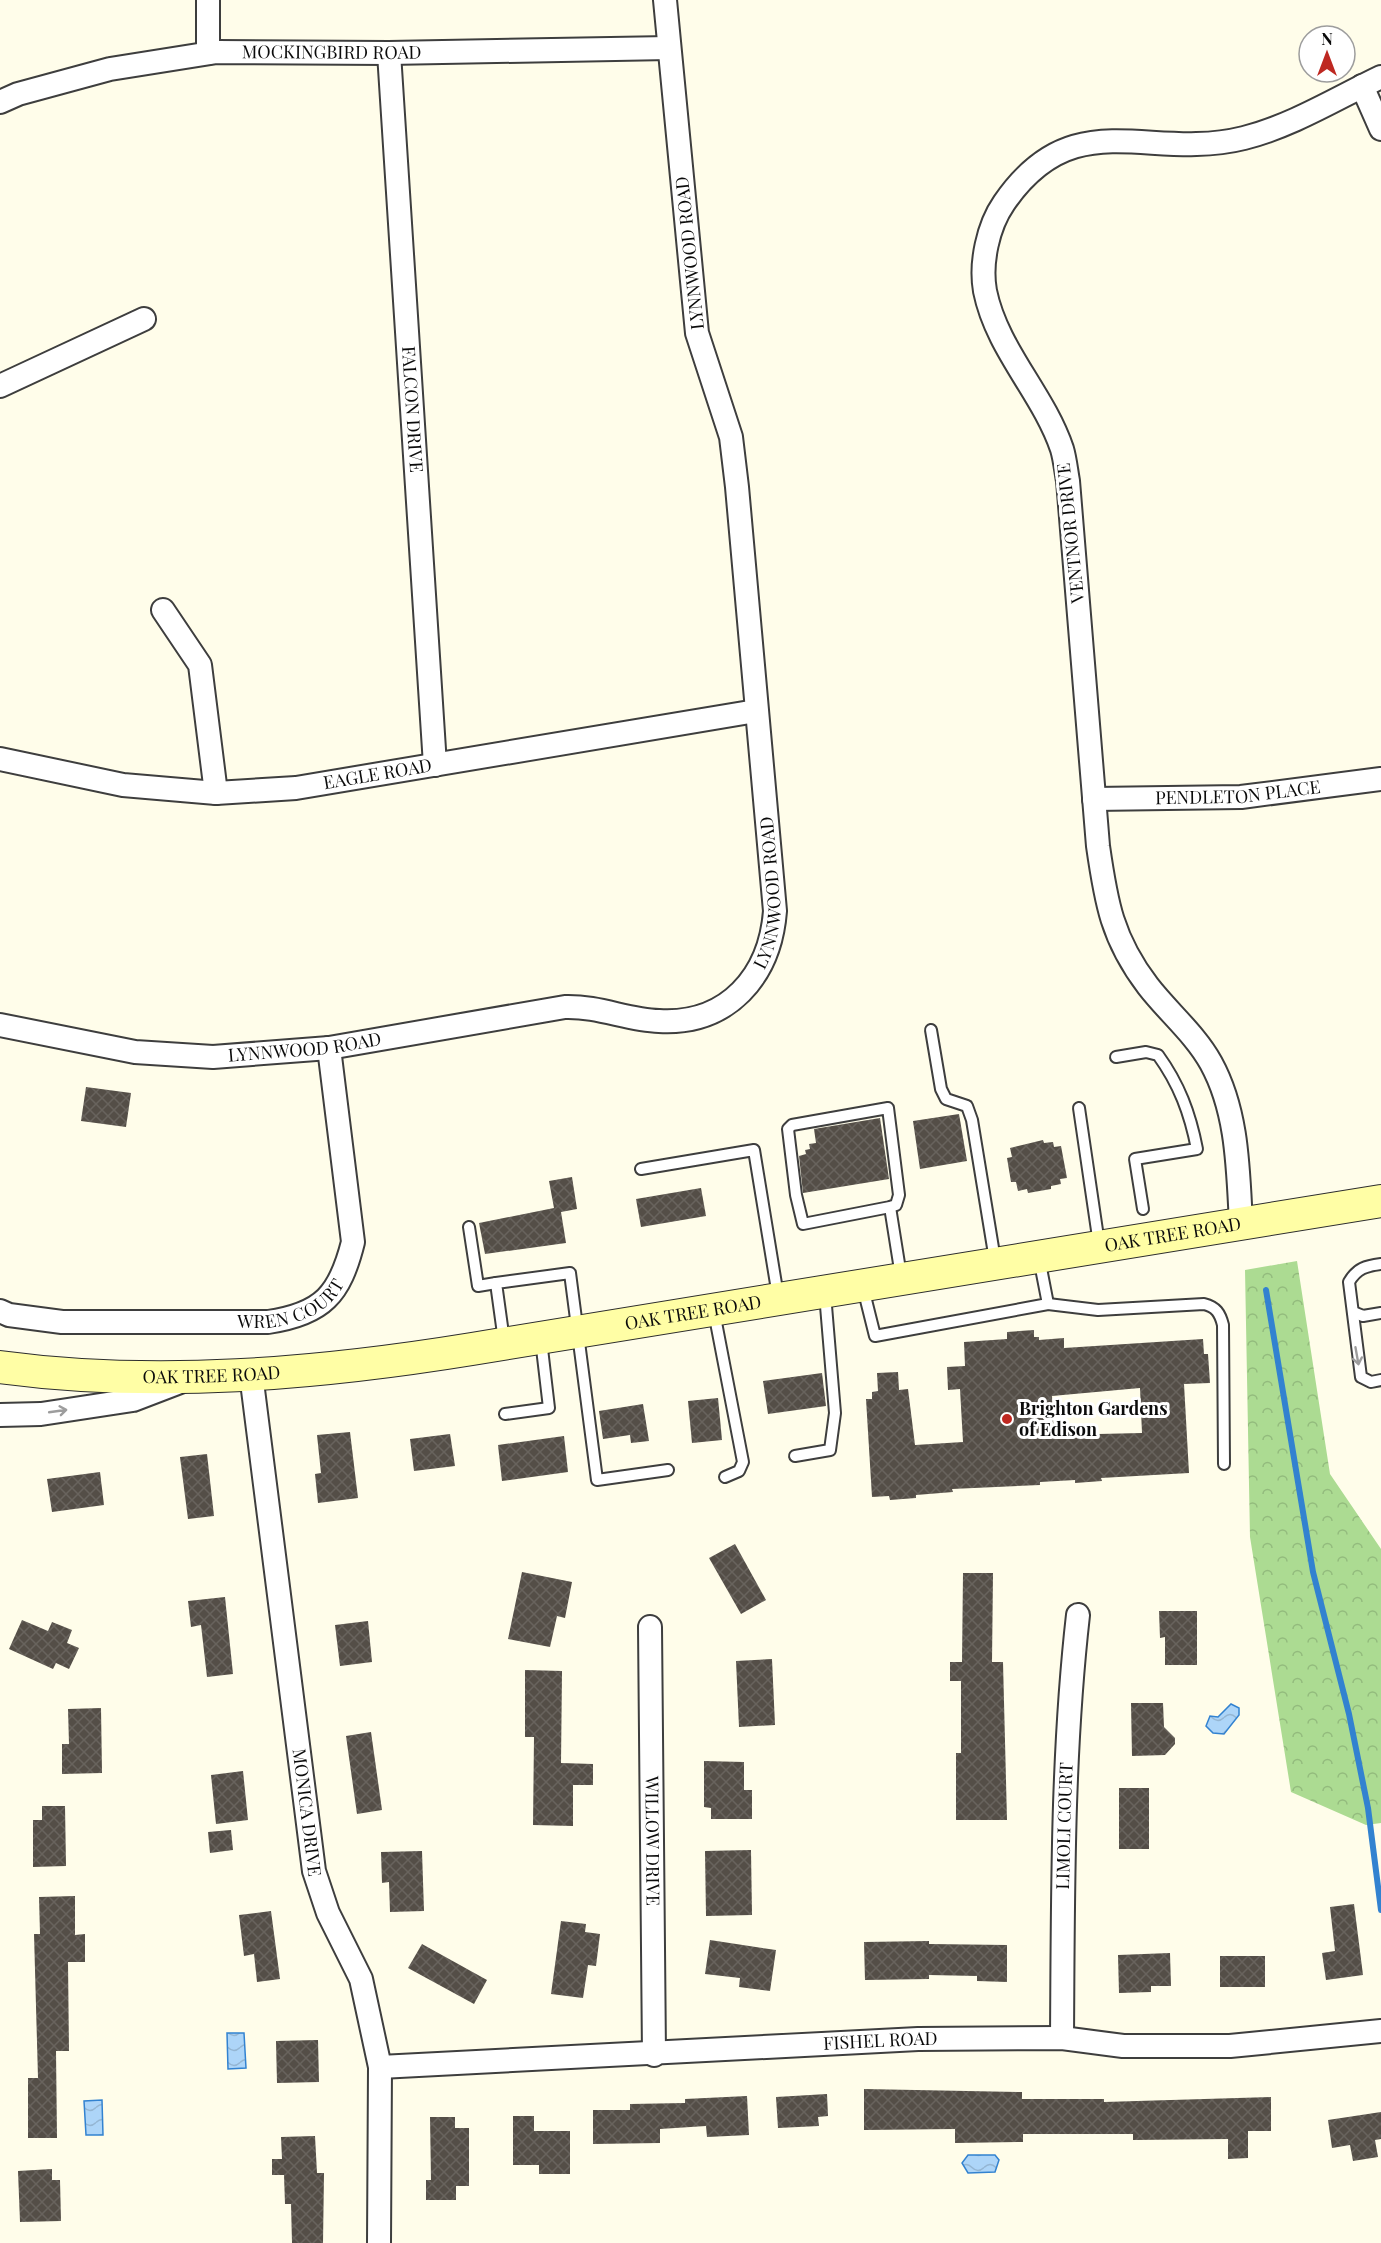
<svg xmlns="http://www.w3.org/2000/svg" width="1381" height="2243" font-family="'Playfair Display',serif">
<defs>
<pattern id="forest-crowns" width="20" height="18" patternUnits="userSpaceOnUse" patternTransform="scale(1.5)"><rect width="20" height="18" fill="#acdb92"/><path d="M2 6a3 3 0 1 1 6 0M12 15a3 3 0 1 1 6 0" fill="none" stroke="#93bb7d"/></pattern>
<pattern id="water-waves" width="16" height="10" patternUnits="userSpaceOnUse" patternTransform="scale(1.5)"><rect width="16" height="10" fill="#add5f8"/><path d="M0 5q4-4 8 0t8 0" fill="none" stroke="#94b6d3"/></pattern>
<pattern id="building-cross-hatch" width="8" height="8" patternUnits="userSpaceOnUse" patternTransform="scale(1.5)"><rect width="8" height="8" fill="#544e47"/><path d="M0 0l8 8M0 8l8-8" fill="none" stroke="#68635d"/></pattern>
</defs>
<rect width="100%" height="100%" fill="#fffdea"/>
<polygon fill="url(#forest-crowns)" points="1297,1261 1330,1474 1381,1549 1381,1823 1366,1825 1291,1792 1250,1537 1245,1270"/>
<g fill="url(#water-waves)" stroke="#3282d0" stroke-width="1.5">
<polygon points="1231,1704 1239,1708 1239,1715 1224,1734 1213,1733 1206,1726 1210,1716 1218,1717"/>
<polygon points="227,2033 244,2033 246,2068 228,2069"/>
<polygon points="102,2100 103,2135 86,2135 84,2101"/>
<polygon points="968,2155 995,2155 999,2160 995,2172 968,2173 962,2163"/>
</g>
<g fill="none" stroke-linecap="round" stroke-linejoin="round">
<polyline stroke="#3282d0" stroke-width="6" points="1266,1290 1313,1572 1349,1714 1368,1808 1381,1910"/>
</g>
<g fill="url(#building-cross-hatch)" fill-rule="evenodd">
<polygon points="86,1087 131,1093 126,1127 81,1121"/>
<polygon points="959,1114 967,1161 920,1169 913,1121"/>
<polygon points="880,1118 889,1179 803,1193 799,1156 806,1154 805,1150 810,1149 809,1144 816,1143 814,1129"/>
<polygon points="1043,1140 1044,1143 1053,1142 1054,1147 1061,1146 1067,1178 1060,1179 1061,1184 1051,1186 1051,1189 1028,1193 1027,1189 1018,1191 1016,1182 1011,1182 1007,1158 1012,1157 1010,1148"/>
<polygon points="572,1177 577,1209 561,1212 566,1243 485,1254 479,1223 554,1208 549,1181"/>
<polygon points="701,1188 706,1216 641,1227 636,1199"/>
<path d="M1034,1330V1337H1039V1340L1064,1338V1348L1203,1339L1204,1354H1208L1210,1383L1184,1384L1189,1473L1101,1478L1102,1481L1075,1483V1480L1040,1482V1485L952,1489L953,1492L916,1495V1498L890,1500L889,1496L872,1497L866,1399H872V1392L878,1391L877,1373L898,1372L899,1390L908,1389L915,1445L963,1442L960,1389L948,1390L947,1367L965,1366L964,1342L1007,1339V1332ZM1140,1388L1142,1433L1054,1435L1052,1396Z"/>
<polygon points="822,1373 826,1406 768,1414 763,1381"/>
<polygon points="718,1398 722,1440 692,1443 688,1401"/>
<polygon points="643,1404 649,1441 631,1443 630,1435 603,1439 599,1411"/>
<polygon points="350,1432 358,1498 318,1503 315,1474 321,1473 317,1435"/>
<polygon points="450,1434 455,1466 414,1471 410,1439"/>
<polygon points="564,1436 568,1472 502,1481 498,1445"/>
<polygon points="207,1454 214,1516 188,1519 180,1457"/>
<polygon points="100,1472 104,1505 52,1512 47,1479"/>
<polygon points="735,1544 766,1600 741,1614 709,1558"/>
<polygon points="522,1572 572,1582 565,1618 557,1616 550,1647 508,1639"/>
<polygon points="963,1573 993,1573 992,1662 1003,1662 1007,1820 956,1820 956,1753 961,1753 961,1681 950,1681 950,1662 962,1662"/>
<polygon points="225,1597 233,1674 207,1677 201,1625 191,1627 188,1601"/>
<polygon points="1159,1611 1197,1611 1197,1665 1165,1665 1165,1637 1160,1638"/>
<polygon points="22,1620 48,1631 52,1622 72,1630 67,1643 79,1648 69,1669 56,1663 53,1669 9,1649"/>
<polygon points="368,1621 372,1662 340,1666 335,1625"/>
<polygon points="772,1659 775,1725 739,1727 736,1661"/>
<polygon points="525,1670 562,1671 561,1763 593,1764 593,1785 573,1785 573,1826 533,1825 534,1737 525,1737"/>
<polygon points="1131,1703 1163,1703 1164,1727 1175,1738 1175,1744 1165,1755 1132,1756"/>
<polygon points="101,1708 102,1773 62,1774 62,1744 69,1744 68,1709"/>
<polygon points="371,1732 382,1810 357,1814 346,1736"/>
<polygon points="704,1761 744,1762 744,1790 752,1790 752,1819 711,1819 711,1808 704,1807"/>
<polygon points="243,1771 248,1820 216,1824 211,1775"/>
<rect x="1119" y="1788" width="30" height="61"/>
<polygon points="42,1806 65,1806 66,1866 33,1867 33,1820 42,1820"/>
<polygon points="231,1830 233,1850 210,1853 208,1832"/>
<polygon points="751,1850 752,1915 706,1916 705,1851"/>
<polygon points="422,1851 424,1911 390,1912 389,1882 382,1883 381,1852"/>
<polygon points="75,1896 75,1935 85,1934 85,1962 68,1962 69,2051 56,2051 57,2138 28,2138 28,2078 38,2078 34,1934 40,1934 39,1897"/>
<polygon points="1354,1904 1363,1975 1326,1980 1322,1953 1335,1951 1330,1907"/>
<polygon points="271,1911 280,1979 257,1982 254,1954 244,1956 239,1915"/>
<polygon points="561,1921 586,1924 585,1932 600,1934 596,1966 588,1965 583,1998 551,1994"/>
<polygon points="710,1940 776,1950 770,1991 739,1987 740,1978 705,1974"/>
<polygon points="929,1941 929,1944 1007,1945 1007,1982 977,1981 977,1976 929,1975 929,1979 865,1980 864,1942"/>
<polygon points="422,1944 487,1980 474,2004 408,1968"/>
<polygon points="1170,1953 1171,1986 1151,1986 1151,1992 1119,1993 1118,1955"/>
<rect x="1220" y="1956" width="45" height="31"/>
<polygon points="318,2040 319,2082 277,2083 276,2041"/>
<polygon points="864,2089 1022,2092 1022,2099 1104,2099 1104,2102 1271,2097 1271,2131 1248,2131 1248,2158 1228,2159 1228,2139 1133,2140 1133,2134 1023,2134 1023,2142 955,2143 955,2129 864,2130"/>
<polygon points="827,2094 828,2116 818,2117 819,2126 778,2128 776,2097"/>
<polygon points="747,2096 749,2135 707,2137 706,2126 660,2129 660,2143 593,2144 593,2110 630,2110 630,2104 685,2103 685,2099"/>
<polygon points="1381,2112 1381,2139 1375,2140 1378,2157 1353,2161 1350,2145 1332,2148 1328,2120"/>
<polygon points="513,2116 534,2116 534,2131 570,2131 570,2174 539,2174 539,2165 513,2165"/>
<polygon points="430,2117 455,2117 455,2128 469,2128 469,2186 456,2186 456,2200 426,2200 426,2180 431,2180"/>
<polygon points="315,2136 317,2173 324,2173 323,2243 292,2243 291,2204 285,2204 284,2175 272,2175 272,2159 282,2159 281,2137"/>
<polygon points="52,2169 52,2180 60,2180 61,2221 20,2222 18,2171"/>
</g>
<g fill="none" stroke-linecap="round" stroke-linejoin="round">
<g stroke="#3e3e3e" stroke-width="14">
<g id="lane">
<polyline points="931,1030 941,1089 946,1099 967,1106 972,1120 995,1260"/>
<path d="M1116,1057L1146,1052L1158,1055C1179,1084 1190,1113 1197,1149L1135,1159L1143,1209"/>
<polyline points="1079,1108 1099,1244"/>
<polyline points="641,1169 754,1150 778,1296"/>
<polyline points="890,1207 896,1205 899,1195 888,1108 792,1125 788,1129 796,1195 803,1224 890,1207 901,1276"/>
<polyline points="469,1227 478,1286 496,1283"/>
<path d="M1381,1264C1366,1266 1357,1268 1349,1282L1361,1377L1371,1382L1381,1380"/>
<polyline points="863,1288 875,1336 1048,1304 1039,1258"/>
<path d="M1048,1304L1098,1310L1204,1304C1216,1307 1220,1313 1223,1325L1224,1464"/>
<polyline points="714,1312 743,1462 739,1471 725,1477"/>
<polyline points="1353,1312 1363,1316 1381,1313"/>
<polyline points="504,1341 496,1283 570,1273 597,1480 668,1470"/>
<polyline points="505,1414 549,1408 541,1340"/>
<polyline points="795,1456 830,1450 835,1413 825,1294"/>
</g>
</g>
<g stroke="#3e3e3e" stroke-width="26">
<g id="street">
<polyline points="208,0 208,53"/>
<path id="s1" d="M389,53L435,765"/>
<polyline points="1362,86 1381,129"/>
<path id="s2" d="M0,102L18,94L110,69L217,52L389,53L669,48"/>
<polyline points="0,386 144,319"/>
<polyline points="163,610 200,665 216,793"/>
<path id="s3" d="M0,759L123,785L216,793L296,788L756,711"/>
<path id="s4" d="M1094,799L1241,797L1381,779"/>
<path id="s5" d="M0,1025L135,1052L213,1057L329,1048L565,1007C599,1006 627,1020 659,1021C728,1025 770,976 775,911L737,487L731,437L697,333L665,0"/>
<path d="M1241,1224C1238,1170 1238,1112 1211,1063C1195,1034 1168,1012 1148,986C1112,939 1106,902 1098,846L1068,481C1066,470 1065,459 1062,449C1043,393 997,350 985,291C980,263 988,226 1004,203C1074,101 1149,162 1244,138C1292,126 1337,98 1381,77"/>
<path id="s6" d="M0,1311L9,1315L62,1322H268C323,1314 340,1294 353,1242L329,1048"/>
<path id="s7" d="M251,1374L314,1871L328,1913L361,1979L380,2067L379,2243"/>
<polyline points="0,1415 41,1414 133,1400 180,1382"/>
<path id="s8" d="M650,1627L654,2055"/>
<path id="s9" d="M1062,2038C1063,1897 1062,1756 1078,1615"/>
<path id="s10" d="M380,2067L918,2039L1062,2038L1123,2046H1230L1381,2031"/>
</g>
</g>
<g stroke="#2d2d2d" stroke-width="34">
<g id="secondary">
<path id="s11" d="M0,1367C156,1388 318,1374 472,1349L1381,1201"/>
</g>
</g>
<use href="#lane" stroke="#fff" stroke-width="10"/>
<use href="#street" stroke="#fff" stroke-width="22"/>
<use href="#secondary" stroke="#fffea5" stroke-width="32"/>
</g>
<defs><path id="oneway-shaft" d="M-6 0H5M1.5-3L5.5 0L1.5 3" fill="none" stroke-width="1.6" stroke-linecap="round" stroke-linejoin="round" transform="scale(1.5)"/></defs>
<g stroke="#9d9d9d">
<use href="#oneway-shaft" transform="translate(1357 1356) rotate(80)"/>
<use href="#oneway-shaft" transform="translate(58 1411) rotate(-8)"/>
</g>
<circle fill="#be2821" stroke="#fff" stroke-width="2" cx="1007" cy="1419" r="6"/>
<g text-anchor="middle" stroke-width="6" stroke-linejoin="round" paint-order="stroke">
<g font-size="18" fill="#0b0b0b" stroke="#fff">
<text dy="6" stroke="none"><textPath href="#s2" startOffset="338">MOCKINGBIRD ROAD</textPath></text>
<text transform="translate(690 253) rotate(-96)" y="6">LYNNWOOD ROAD</text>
<text dy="6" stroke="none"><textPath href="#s1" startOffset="357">FALCON DRIVE</textPath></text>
<text transform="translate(1071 533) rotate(-96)" y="6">VENTNOR DRIVE</text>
<text dy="6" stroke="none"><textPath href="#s3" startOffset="382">EAGLE ROAD</textPath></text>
<text dy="6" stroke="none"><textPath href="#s4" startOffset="144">PENDLETON PLACE</textPath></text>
<text dy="6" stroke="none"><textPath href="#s5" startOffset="864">LYNNWOOD ROAD</textPath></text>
<text dy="6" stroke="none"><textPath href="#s5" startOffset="308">LYNNWOOD ROAD</textPath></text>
<text dy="6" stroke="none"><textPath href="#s11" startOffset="1184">OAK TREE ROAD</textPath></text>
<text dy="6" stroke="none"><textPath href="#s6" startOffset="297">WREN COURT</textPath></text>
<text dy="6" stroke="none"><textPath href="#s11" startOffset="698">OAK TREE ROAD</textPath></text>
<text dy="6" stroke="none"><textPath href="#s11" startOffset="212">OAK TREE ROAD</textPath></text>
<text dy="6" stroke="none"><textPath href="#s7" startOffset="442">MONICA DRIVE</textPath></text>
<text dy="6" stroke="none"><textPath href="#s9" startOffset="212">LIMOLI COURT</textPath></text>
<text dy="6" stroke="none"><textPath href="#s8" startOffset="214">WILLOW DRIVE</textPath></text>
<text dy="6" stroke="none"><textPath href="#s10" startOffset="501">FISHEL ROAD</textPath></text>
</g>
<g font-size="18" font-weight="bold" fill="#0b0b0b" stroke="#fff" text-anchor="start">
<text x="1019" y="1415">Brighton Gardens<tspan x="1019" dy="21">of Edison</tspan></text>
</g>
</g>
<g transform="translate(1327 54)"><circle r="28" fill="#ffffff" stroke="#9d9d9d" stroke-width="1.5"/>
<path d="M0-4.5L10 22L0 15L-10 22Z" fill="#be2821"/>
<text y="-9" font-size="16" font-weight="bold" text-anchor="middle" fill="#0b0b0b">N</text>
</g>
</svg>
